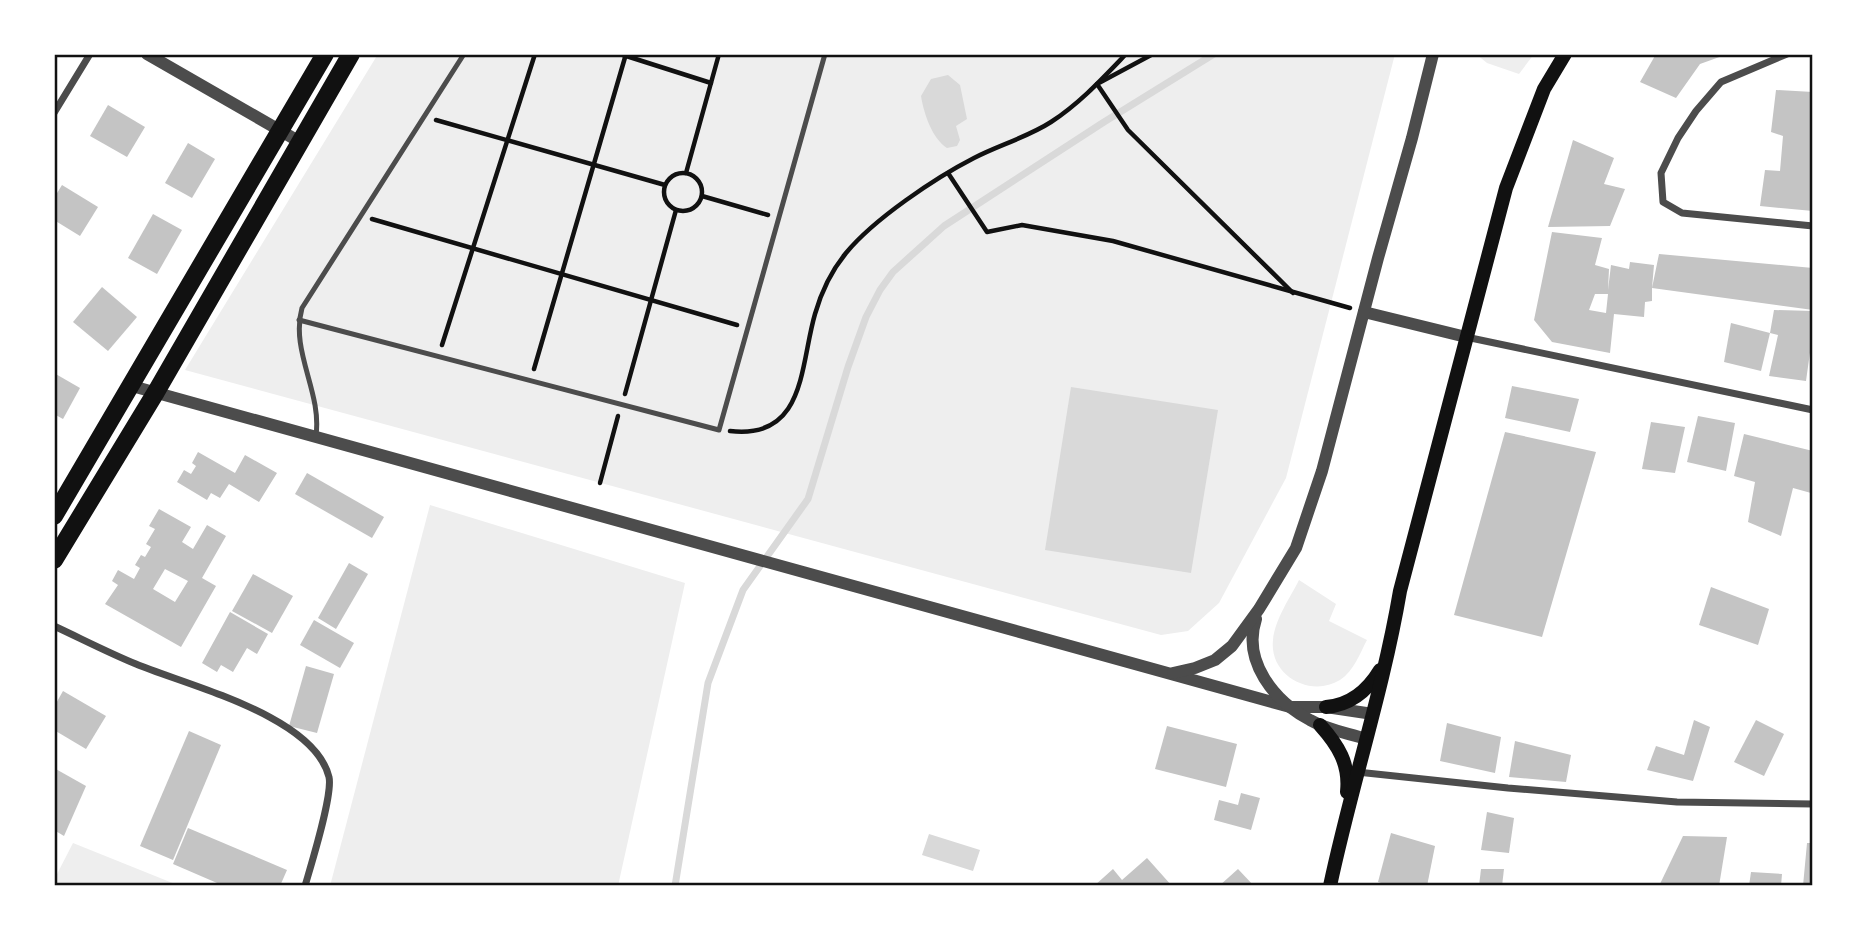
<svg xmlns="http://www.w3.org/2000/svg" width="1867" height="940" font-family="Signika,sans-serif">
<rect width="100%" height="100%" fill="#fff"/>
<g fill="#eee">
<polygon points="378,54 1395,54 1286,478 1219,603 1188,631 1161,635 185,370"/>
<polygon points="1476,54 1534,54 1519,74 1487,63"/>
<polygon points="430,505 685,583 618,886 330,886"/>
<path d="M1299,580L1336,604L1329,621L1367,640C1360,653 1354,671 1340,680C1311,698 1269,676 1273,640C1275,619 1290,598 1299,580Z"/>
<polygon points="73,843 180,886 54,886 54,880"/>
</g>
<g fill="#d9d9d9">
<path d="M948,75L960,85L967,119L956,126L960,140L957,146L947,148C932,138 924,114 921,96L931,79Z"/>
<polygon points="1071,387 1218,410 1191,573 1045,550"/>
<polygon points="929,834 980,850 973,871 922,855"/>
</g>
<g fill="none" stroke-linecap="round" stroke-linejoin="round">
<polyline stroke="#d9d9d9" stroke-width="7" points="675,886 708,683 743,590 808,499 848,367 866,317 880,290 893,272 944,226 1104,122 1214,54"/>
</g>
<g fill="#c4c4c4" fill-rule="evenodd">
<polygon points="1656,54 1725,54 1725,55 1700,64 1676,98 1640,82"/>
<polygon points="1776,90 1813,92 1813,211 1760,206 1765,170 1780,171 1783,136 1771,132"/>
<polygon points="108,105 145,127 127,157 90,136"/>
<polygon points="1573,140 1614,158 1604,184 1625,189 1610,226 1548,227"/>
<polygon points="188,143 215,159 192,198 165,183"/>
<polygon points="62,185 98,207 80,236 54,220 54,198"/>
<polygon points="153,214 182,230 157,274 128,258"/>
<path d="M1552,232L1602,238L1595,265L1609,269L1608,290L1611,265L1629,269L1630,262L1654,265L1652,288L1659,254L1813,268V310L1652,288V301L1645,302L1644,317L1614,314L1610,353L1552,342L1534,320ZM1595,294H1608L1606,313L1589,310Z"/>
<polygon points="102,287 137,317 108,351 73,322"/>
<polygon points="1774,310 1813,311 1813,331 1806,381 1769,376 1778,335 1770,333"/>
<polygon points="1731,323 1770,333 1761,371 1724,362"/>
<polygon points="54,373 80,388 63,419 54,414"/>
<polygon points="1512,386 1579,399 1570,432 1505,418"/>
<polygon points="1698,416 1735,423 1726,471 1687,462"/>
<polygon points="1651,422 1685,427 1675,473 1642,469"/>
<polygon points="1505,432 1596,452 1542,637 1454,615"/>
<polygon points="1744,434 1813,451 1813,485 1811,493 1793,488 1781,536 1748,522 1755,482 1734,476"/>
<polygon points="198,452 235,473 245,455 277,473 259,502 229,484 220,498 211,493 207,500 177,482 184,470 191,474 196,466 192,463"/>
<polygon points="307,473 384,517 372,538 295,494"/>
<path d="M159,509L191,527L182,542L193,549L207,525L226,536L202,578L216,586L181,647L105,604L118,585L112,581L118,570L134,579L140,568L135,565L141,555L145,557L151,547L146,544L155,529L149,526ZM165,569L188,581L175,602L153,589Z"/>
<polygon points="349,563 368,574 336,629 318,618"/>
<polygon points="253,574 293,596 272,633 232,611"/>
<polygon points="1711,587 1769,609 1758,645 1699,625"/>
<polygon points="230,612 268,634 257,654 247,648 233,672 221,665 217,672 202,663"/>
<polygon points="314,620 354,643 340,668 300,645"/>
<polygon points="306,666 334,674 317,733 289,726"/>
<polygon points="63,691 106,716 86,749 54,730 54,707"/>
<polygon points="1694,720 1710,727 1693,781 1647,770 1656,746 1684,755"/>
<polygon points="1756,720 1784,734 1764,776 1734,762"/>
<polygon points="1447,723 1501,737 1495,773 1440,761"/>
<polygon points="1167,726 1237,744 1226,787 1155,769"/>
<polygon points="189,731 221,745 173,860 140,846"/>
<polygon points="1515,741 1571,755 1566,782 1509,777"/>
<polygon points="54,768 86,786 64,836 54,830"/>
<polygon points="1241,793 1260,798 1251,830 1214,820 1219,800 1238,805"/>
<polygon points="1487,812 1514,818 1509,853 1481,850"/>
<polygon points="188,828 287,870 280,886 224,886 173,864"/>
<polygon points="1391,833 1435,846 1427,886 1390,886 1378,882"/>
<polygon points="1683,836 1727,837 1719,886 1659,886"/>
<polygon points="1807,843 1813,843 1813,886 1803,886"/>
<polygon points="1147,858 1172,886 1094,886 1113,869 1122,880"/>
<polygon points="1238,869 1254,886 1219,886"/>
<polygon points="1481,869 1504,869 1502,886 1479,886"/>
<polygon points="1751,872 1782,874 1781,886 1749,886"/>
</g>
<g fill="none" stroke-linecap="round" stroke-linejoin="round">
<g stroke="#111" stroke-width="4.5">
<polyline points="620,54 711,83"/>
<polyline points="1153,54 1097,84 1128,130 1293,293"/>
<polyline points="436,120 665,185"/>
<circle cx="683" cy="192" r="19"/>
<polyline points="686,173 719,54"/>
<polyline points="948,173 987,232 1022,225 1113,241 1350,308"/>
<polyline points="702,196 768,215"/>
<polyline points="372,219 737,325"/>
<polyline points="442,345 535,54"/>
<polyline points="534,369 626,54"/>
<polyline points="625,394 676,210"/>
<path d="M730,431C806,440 800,365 815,314C821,293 832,270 846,253C874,219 935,178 974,158C999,145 1028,137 1051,122C1080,103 1102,79 1126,54"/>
<polyline points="600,483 618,416"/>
</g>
<g stroke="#4c4c4c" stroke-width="5">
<polyline points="299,320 719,430 825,54"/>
<path d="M316,435C322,392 290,351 302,308L464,54"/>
</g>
<g stroke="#4c4c4c" stroke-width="7">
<polyline points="1787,54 1721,82 1696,111 1678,138 1661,173 1663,202 1682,213 1813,226"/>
<polyline points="54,113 90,54"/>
<polyline points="1466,337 1813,410"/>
<path d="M54,626C82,639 109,653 136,664C189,686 314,716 329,777C333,795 311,865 305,886"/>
<polyline points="1357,772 1508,788 1677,802 1813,804"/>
</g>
<g stroke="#4c4c4c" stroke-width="12">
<polyline points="147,54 300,142"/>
<polyline points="1364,312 1466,337"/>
<polyline points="132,386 1290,707 1326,707 1373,714"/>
<path d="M1256,619C1242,661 1274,701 1310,720C1327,730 1348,733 1366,739"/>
<polyline points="1173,673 1195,668 1215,660 1232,646 1259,609 1296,548 1322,471 1378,258 1412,138 1433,54"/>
</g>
<g stroke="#111" stroke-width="14">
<path d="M1326,707C1350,705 1368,690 1380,670"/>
<path d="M1320,725C1338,745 1350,764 1347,792"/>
<path d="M1330,886C1351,787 1383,691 1400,591L1506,188L1544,89L1565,54"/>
</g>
<g stroke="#111" stroke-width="18">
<polyline points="54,516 325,54"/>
<polyline points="54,560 156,392 351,54"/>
</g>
</g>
<rect width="1867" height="940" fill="none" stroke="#ffffff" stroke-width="112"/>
<rect x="56" y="56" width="1755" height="828" fill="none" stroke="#111" stroke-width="2.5"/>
</svg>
